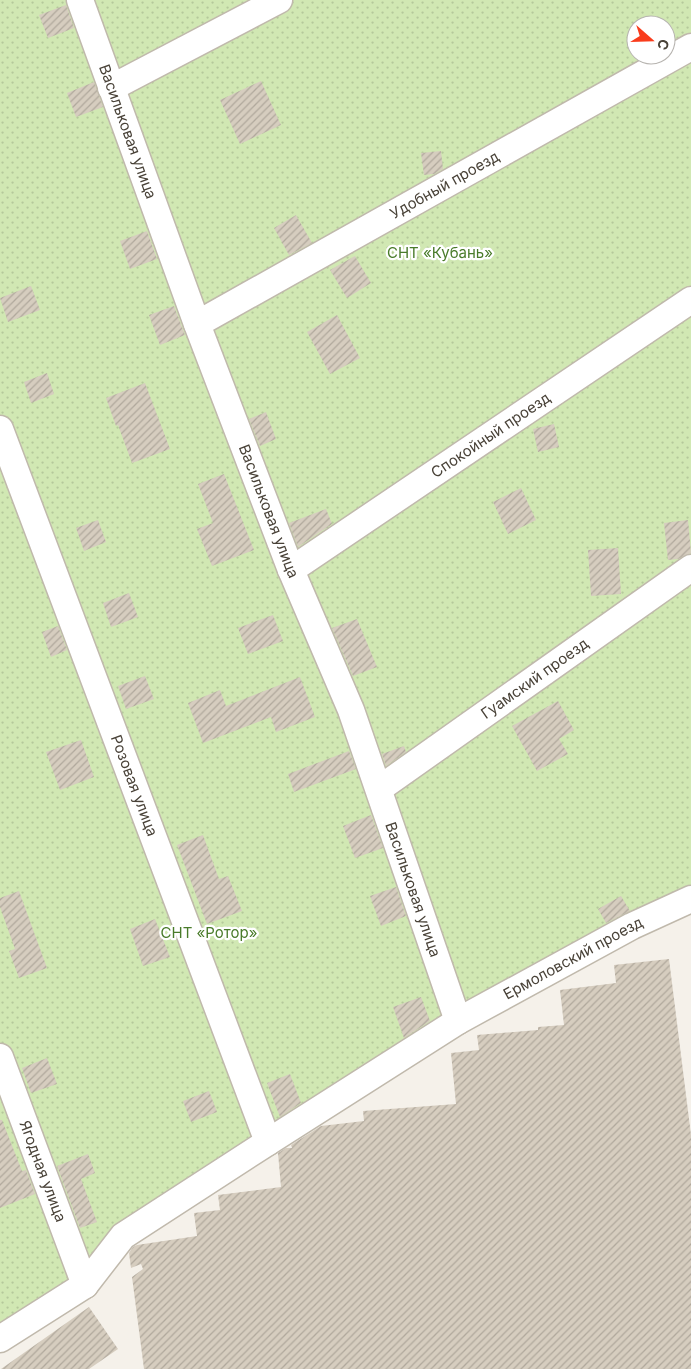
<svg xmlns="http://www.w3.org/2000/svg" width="691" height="1369" font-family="Inter,sans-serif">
<defs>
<pattern id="grass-dots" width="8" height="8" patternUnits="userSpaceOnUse" patternTransform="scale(1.25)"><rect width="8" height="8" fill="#d1e8b3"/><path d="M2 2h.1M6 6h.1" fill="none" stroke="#b5c89b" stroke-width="1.8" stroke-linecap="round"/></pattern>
<pattern id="building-hatch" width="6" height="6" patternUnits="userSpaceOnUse" patternTransform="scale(1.25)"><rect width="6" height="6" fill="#d6cdbf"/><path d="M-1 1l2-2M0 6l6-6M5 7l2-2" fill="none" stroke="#b0a89c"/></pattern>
</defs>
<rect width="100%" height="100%" fill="#f5f1ea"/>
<path fill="url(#grass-dots)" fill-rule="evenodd" d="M0,0H691V899L268,1142L0,1339ZM636,25H666V55H636Z"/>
<g fill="url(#building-hatch)">
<polygon points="66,5 74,28 48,38 39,15"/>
<polygon points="261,81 281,125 240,144 220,100"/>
<polygon points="94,82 103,107 76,117 67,93"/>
<polygon points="441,151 443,169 434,174 424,175 421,153"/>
<polygon points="296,215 312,243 289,255 274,228"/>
<polygon points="147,231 157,259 130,269 120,241"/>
<polygon points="355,256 371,283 347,298 330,270"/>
<polygon points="31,286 40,310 8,322 0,298"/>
<polygon points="174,306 185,335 160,345 149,315"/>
<polygon points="337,315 360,358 330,374 307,332"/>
<polygon points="47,373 54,394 31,403 24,382"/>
<polygon points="145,383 170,449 132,463 118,425 116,426 106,398"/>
<polygon points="266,412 276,439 260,446 249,419"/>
<polygon points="554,424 559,447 538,452 533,429"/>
<polygon points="224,474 254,550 212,566 197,529 213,523 198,484"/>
<polygon points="521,488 536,520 508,534 493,502"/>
<polygon points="326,509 332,524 298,547 289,523"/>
<polygon points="98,520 106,542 84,551 76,528"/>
<polygon points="688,520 691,553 678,559 668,560 664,523"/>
<polygon points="618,548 621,594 591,596 588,550"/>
<polygon points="129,593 138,617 111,627 103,603"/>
<polygon points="273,615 283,641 248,654 238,628"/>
<polygon points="357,619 377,667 353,676 332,628"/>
<polygon points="58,626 67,650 51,657 42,632"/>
<polygon points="145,676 154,699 126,709 118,686"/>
<polygon points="300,677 315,717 276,732 271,717 203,743 188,703 220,690 226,706"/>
<polygon points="558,701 574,730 559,739 568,754 537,771 512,726"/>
<polygon points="81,740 94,777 60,790 46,752"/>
<polygon points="404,746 406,752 386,766 382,754"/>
<polygon points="349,751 356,769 294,792 288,774"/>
<polygon points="371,815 383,848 355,858 343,826"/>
<polygon points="203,835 219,879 228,876 242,911 207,924 177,845"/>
<polygon points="396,887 406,916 381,926 370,896"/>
<polygon points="19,891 47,968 19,978 9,951 15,949 0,907 0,898"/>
<polygon points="621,896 630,911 606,923 598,909"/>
<polygon points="155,919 170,957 143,966 130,929"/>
<polygon points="669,959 691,1135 691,1369 144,1369 132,1277 143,1269 141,1264 131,1268 129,1253 133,1247 137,1245 197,1236 194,1213 220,1210 218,1195 281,1187 278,1153 286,1148 292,1148 291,1145 321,1126 364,1121 363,1111 456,1104 451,1053 479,1050 477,1035 538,1030 538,1027 564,1025 560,990 616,983 614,965"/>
<polygon points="421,997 430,1021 404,1038 393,1007"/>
<polygon points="47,1058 57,1084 31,1093 22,1068"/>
<polygon points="290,1074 301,1103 280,1117 267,1083"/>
<polygon points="209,1091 217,1112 191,1122 183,1101"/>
<polygon points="0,1120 2,1120 22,1171 26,1170 35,1194 0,1208"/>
<polygon points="88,1154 95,1173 81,1179 97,1222 80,1228 57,1166"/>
<polygon points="89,1307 118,1349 89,1369 1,1369"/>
</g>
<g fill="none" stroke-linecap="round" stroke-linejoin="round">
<g stroke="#c0b9ac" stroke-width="29">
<g id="street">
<path id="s1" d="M80,0L197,324L291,570L351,710L458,1021"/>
<polyline points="111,88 279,0"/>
<path id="s2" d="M197,324L691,47"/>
<path id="s3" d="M0,429L268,1142"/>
<path id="s4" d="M291,570L691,300"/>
<path id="s5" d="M379,789L691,568"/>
<path id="s6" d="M0,1057L85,1285"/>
<path id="s7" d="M0,1339L85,1285L123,1236L268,1142L458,1021L632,926L691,899"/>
</g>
</g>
<use href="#street" stroke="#fff" stroke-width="26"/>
</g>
<g text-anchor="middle" stroke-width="4.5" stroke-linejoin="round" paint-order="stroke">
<g font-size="15" fill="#494238" stroke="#fff">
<text dy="5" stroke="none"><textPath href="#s1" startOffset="140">Васильковая улица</textPath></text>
<text dy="5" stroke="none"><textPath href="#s2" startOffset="284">Удобный проезд</textPath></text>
<text dy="5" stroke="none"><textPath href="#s4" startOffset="241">Спокойный проезд</textPath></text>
<text dy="5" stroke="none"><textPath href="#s1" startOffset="545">Васильковая улица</textPath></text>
<text dy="5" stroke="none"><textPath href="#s5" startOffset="191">Гуамский проезд</textPath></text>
<text dy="5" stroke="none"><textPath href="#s3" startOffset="381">Розовая улица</textPath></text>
<text dy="5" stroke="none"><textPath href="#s1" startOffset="950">Васильковая улица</textPath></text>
<text dy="5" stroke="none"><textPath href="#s7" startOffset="692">Ермоловский проезд</textPath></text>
<text dy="5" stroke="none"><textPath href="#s6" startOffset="122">Ягодная улица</textPath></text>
</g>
<g font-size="15" fill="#497b2a" stroke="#fff">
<text x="440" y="258">СНТ «Кубань»</text>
<text x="209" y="938">СНТ «Ротор»</text>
</g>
</g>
<g transform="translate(651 40) rotate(110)"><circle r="24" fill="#ffffff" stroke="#b6b3af"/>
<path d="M0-4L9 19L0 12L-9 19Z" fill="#f93c1c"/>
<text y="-8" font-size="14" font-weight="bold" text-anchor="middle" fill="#494238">С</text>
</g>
</svg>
